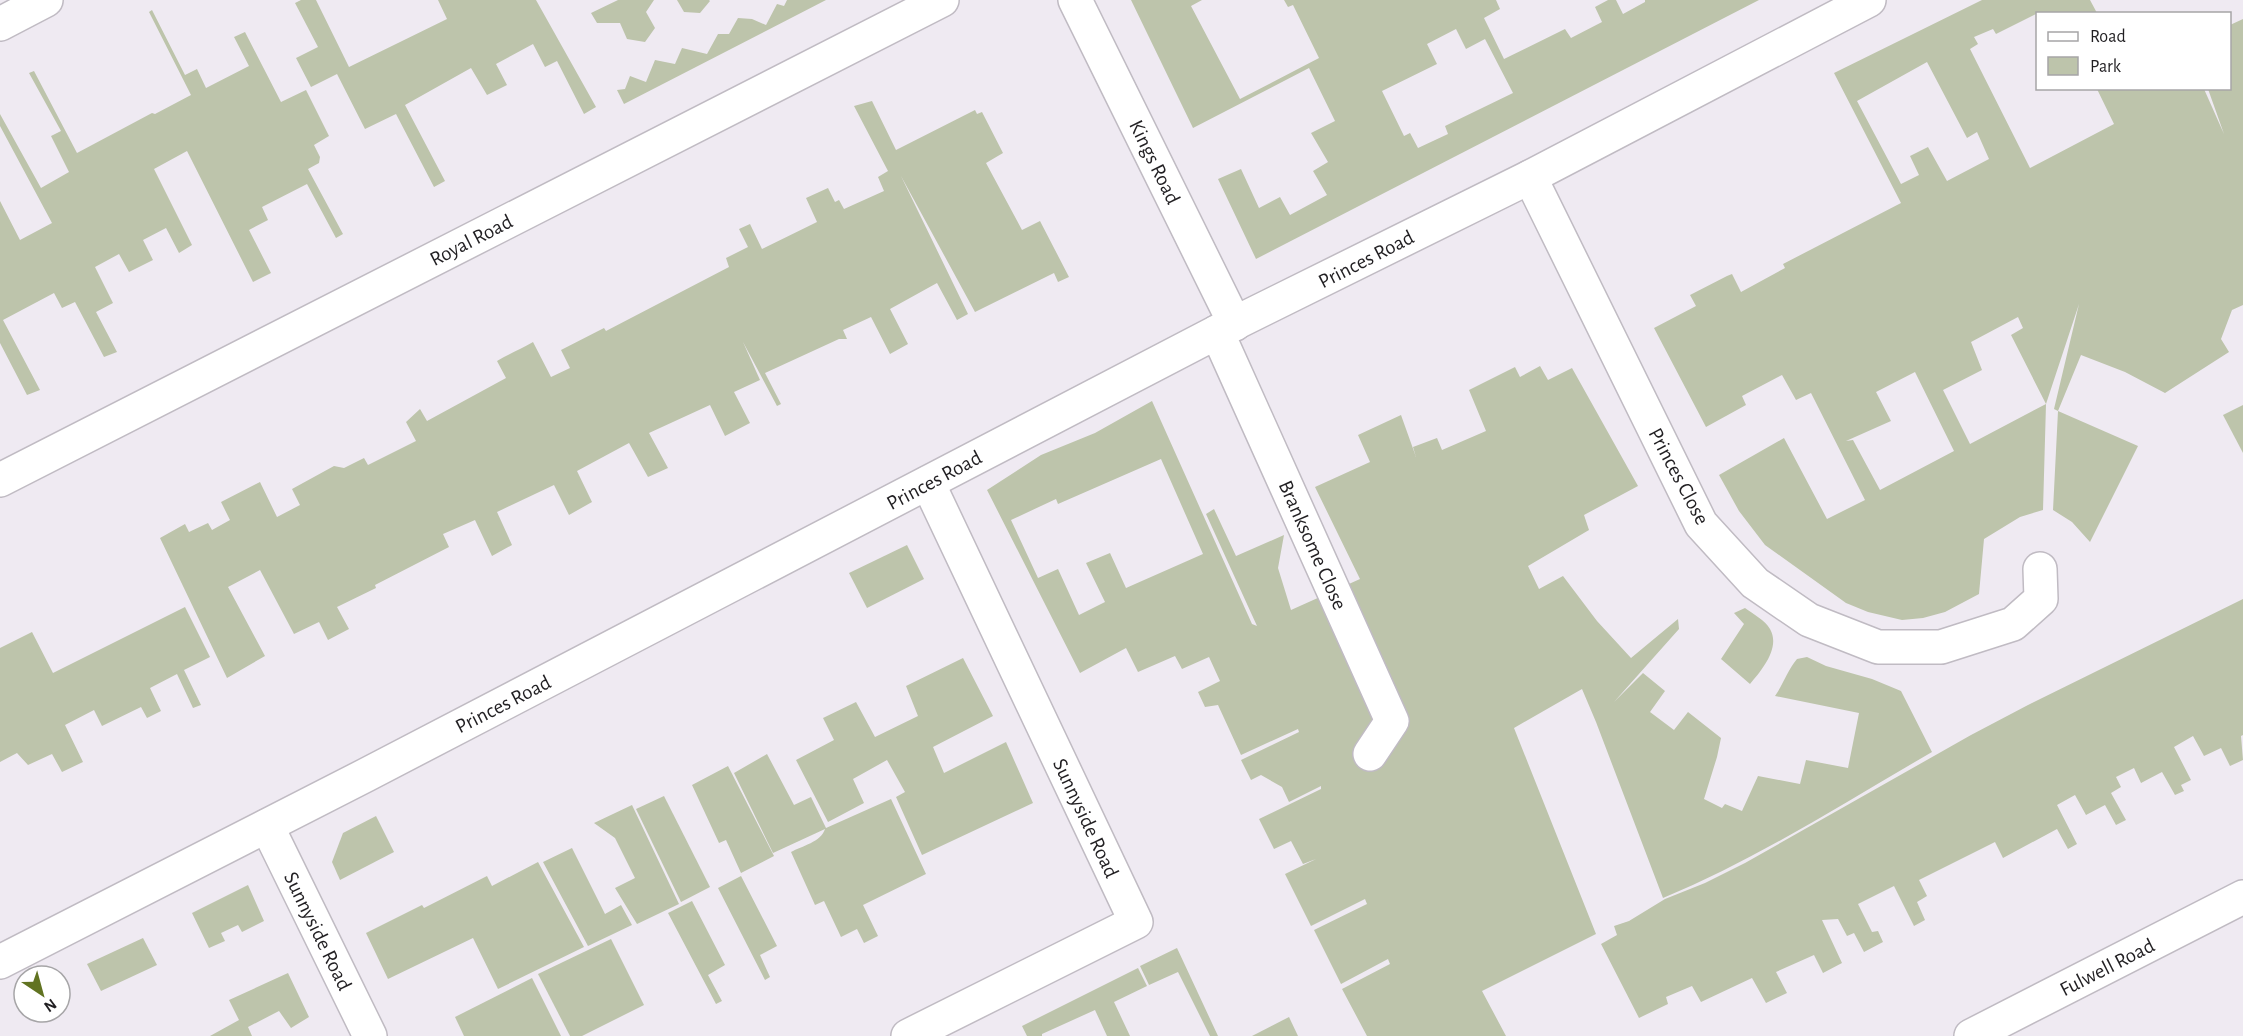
<svg xmlns="http://www.w3.org/2000/svg" width="2243" height="1036" font-family="'Alegreya Sans',sans-serif">
<rect width="100%" height="100%" fill="#efeaf2"/>
<g fill="#bdc4ab" fill-rule="evenodd">
<polygon points="301,0 316,0 349,67 447,19 438,0 536,0 596,107 584,114 557,61 545,67 533,44 496,64 507,85 487,95 471,68 405,105 445,181 434,187 396,114 365,129 337,74 311,87 296,58 318,47 295,3"/>
<polygon points="618,0 654,0 646,12 655,28 645,42 627,39 620,23 597,23 591,13"/>
<polygon points="677,0 709,0 710,1 700,13 684,12"/>
<polygon points="787,0 826,0 624,104 617,90 625,89 630,76 646,82 655,60 675,64 682,48 707,54 718,34 729,34 738,18 752,19 766,25 777,4 784,6"/>
<path d="M1131,0H1202L1191,6L1240,99L1319,58L1293,5L1288,7L1284,0H1496L1500,9L1484,18L1504,59L1565,29L1571,38L1602,22L1595,7L1608,0H1616L1623,14L1645,2V0H1759L1256,259L1218,179L1241,169L1259,208L1280,197L1290,215L1327,195L1313,171L1328,162L1311,133L1335,121L1309,68L1193,128ZM1456,29L1466,49L1485,39L1513,93L1445,126L1448,134L1418,148L1410,133L1404,136L1382,91L1437,64L1427,44Z"/>
<path d="M1982,0H2090L2097,13L2038,14L2037,17L2036,14L1996,34L1993,29L1974,37L1978,44L1970,49L2030,168L2114,124L2097,89H2204L2224,134L2208,89L2230,88V25L2243,19V305L2232,310L2221,339L2229,352L2165,393L2125,372L2081,355L2058,411L2138,446L2090,542L2072,522L2053,510L2058,411L2054,409L2079,304L2046,404L2043,510L2020,517L1984,539L1979,594L1945,612L1923,618L1902,620L1868,612L1846,603L1765,545L1739,511L1719,475L1784,438L1827,519L1865,500L1811,393L1796,400L1782,375L1742,396L1746,405L1706,427L1654,328L1696,306L1690,295L1727,276L1732,274L1741,292L1785,268L1783,264L1901,203L1834,73ZM1927,62L1967,138L1977,132L1989,159L1947,181L1928,147L1910,156L1919,175L1901,184L1857,101ZM2018,317L2023,328L2011,335L2046,404L1970,444L1943,390L1982,370L1971,342ZM1915,372L1954,451L1880,490L1853,440L1846,441L1891,421L1876,392Z"/>
<polygon points="152,10 185,75 197,69 206,88 249,66 234,37 245,32 281,102 306,90 329,136 314,145 320,157 319,163 308,169 343,234 336,238 307,184 262,207 268,220 249,230 271,273 253,282 187,151 154,169 192,245 179,253 166,228 143,240 153,260 129,272 119,254 95,267 113,303 96,312 117,352 104,357 75,302 62,308 54,293 3,320 40,390 27,395 0,343 0,201 20,240 52,223 0,126 0,114 41,188 69,172 51,136 61,131 29,73 34,71 77,153 152,113 155,114 191,95 149,12"/>
<path d="M872,101L896,150L975,110L977,114L982,112L1003,153L986,163L1022,230L1040,221L1069,277L1058,282L1054,273L975,312L901,176L968,314L957,320L937,283L890,309L908,344L890,354L871,317L843,330L847,339H839L765,373L781,404L777,406L743,342L760,380L734,392L750,423L725,436L710,405L649,433L668,468L648,477L629,443L577,471L592,502L569,515L554,485L497,512L512,545L492,556L475,520L443,534L449,547L375,585L376,588L337,607L349,629L328,640L319,622L294,634L260,570L228,587L265,656L227,678L160,538L185,524L189,532L208,523L212,530L230,520L221,502L260,482L277,517L300,505L292,489L334,466L344,468L364,458L368,465L416,441L406,422L420,409L427,421L506,378L497,361C509,354 521,349 533,342L551,377L570,368L561,350L604,328L606,331L729,267L726,258L748,247L739,229L750,224L762,249L817,222L806,198L828,188L835,202L839,200L844,209L884,191L878,177L888,171L854,106Z"/>
<path d="M1540,366L1548,380L1572,368L1638,486L1584,515L1589,530L1528,566L1539,589L1563,576L1597,621L1631,658L1678,619L1679,629L1614,702L1643,673L1665,691L1650,712L1674,730L1688,712L1721,738L1717,757L1704,799L1722,808L1725,804L1742,811L1758,776L1800,784L1806,760L1848,768L1859,713L1775,696C1784,683 1787,671 1797,659L1807,657L1826,666L1872,679L1901,691L1932,752C1844,803 1757,859 1663,898L1596,722L1582,689L1514,728L1596,934L1482,991L1506,1036H1367L1342,989L1390,964L1388,959L1341,984L1314,930L1367,904L1365,899L1311,926L1285,874L1316,859L1303,864L1291,841L1274,849L1259,819L1321,789V786L1289,802L1282,787L1261,775L1251,780L1241,760L1299,732L1298,729L1241,755L1218,705L1205,707L1198,692L1220,681L1209,657L1182,669L1175,656L1138,672L1126,648L1080,673L987,490L1041,455L1095,433L1152,401L1252,624L1257,626L1206,514L1214,509L1236,556L1284,535L1278,568L1291,610L1360,579L1315,487L1370,462L1358,435L1401,415L1416,457L1413,447L1437,438L1442,450L1486,431L1469,390L1515,367L1520,377ZM1161,459L1203,554L1126,588L1110,553L1086,563L1105,602L1079,615L1058,569L1038,578L1011,520L1056,499L1058,504Z"/>
<polygon points="2243,405 2243,453 2223,415"/>
<polygon points="907,545 924,579 867,608 849,573"/>
<polygon points="2243,599 2243,735 2241,736 2243,760 2230,766 2221,748 2204,756 2193,736 2174,747 2191,780 2181,785 2184,791 2175,795 2162,772 2141,783 2134,768 2116,777 2121,787 2111,793 2126,820 2116,825 2105,805 2086,815 2075,795 2057,805 2077,844 2068,849 2057,829 2003,858 1995,842 1919,880 1927,896 1917,902 1925,920 1914,926 1894,886 1858,904 1872,932 1878,931 1883,942 1864,952 1854,933 1847,936 1838,919 1822,920 1842,963 1823,973 1814,955 1776,972 1787,993 1766,1003 1752,978 1701,1002 1692,986 1666,997 1668,1004 1639,1018 1601,944 1617,935 1614,926 1629,921 1665,899 1705,883 1745,863 1971,735 2028,705"/>
<polygon points="185,607 210,657 184,670 201,705 193,708 177,674 150,688 161,711 147,718 141,707 102,726 94,710 65,725 83,762 62,772 52,754 28,765 17,753 0,762 0,648 32,632 53,673"/>
<path d="M1745,608C1753,614 1765,620 1770,629C1781,648 1761,671 1750,684L1721,659L1744,624L1734,613Z"/>
<polygon points="963,658 993,716 933,747 944,773 1006,742 1033,803 922,855 896,797 905,792 887,760 853,779 864,803 828,822 796,760 834,740 823,718 856,702 875,737 918,716 906,686"/>
<path d="M767,754L794,805L811,797L826,828L891,799L926,874L863,905L878,936L864,943L857,929L841,937L824,901L815,905L791,852C802,846 821,842 825,829L773,853L734,773Z"/>
<polygon points="728,766 774,856 741,873 726,840 719,843 692,785"/>
<polygon points="664,796 710,887 681,902 636,809"/>
<polygon points="632,805 679,904 637,924 615,888 635,878 615,838 594,823"/>
<polygon points="376,816 394,852 340,880 332,862 343,833"/>
<polygon points="572,848 605,914 621,905 632,925 588,946 543,862"/>
<polygon points="538,862 584,947 498,989 473,938 388,979 366,933 422,905 424,908 487,876 492,886"/>
<polygon points="741,876 777,946 760,955 770,977 765,980 718,888"/>
<polygon points="248,885 264,921 242,932 238,925 221,933 225,941 209,948 192,913"/>
<polygon points="692,901 725,965 708,975 722,1001 716,1004 668,913"/>
<polygon points="143,938 157,965 101,991 87,964"/>
<polygon points="611,939 644,1005 582,1036 570,1036 538,974"/>
<polygon points="1177,948 1218,1036 1210,1036 1178,972 1149,985 1140,966"/>
<polygon points="1138,968 1147,986 1114,1002 1130,1036 1107,1036 1095,1010 1042,1034 1042,1036 1027,1036 1022,1026"/>
<polygon points="288,973 309,1017 291,1028 279,1011 248,1027 252,1036 210,1036 239,1020 229,1000"/>
<polygon points="532,978 561,1036 464,1036 455,1017"/>
<polygon points="1289,1017 1298,1036 1252,1036"/>
</g>
<g fill="none" stroke-linecap="round" stroke-linejoin="round">
<g stroke="#c0bbc3" stroke-width="36">
<g id="minor">
<polyline points="1075,0 1235,324"/>
<polyline points="0,24 46,0"/>
<polyline points="1530,177 1701,524 1755,583 1809,620 1878,647 1941,647 2013,624 2041,599 2040,569"/>
<polyline points="1217,332 1392,721 1370,754"/>
<polyline points="0,480 942,0"/>
<polyline points="267,826 370,1036"/>
<polyline points="0,962 366,775 1217,332 1530,177 1869,0"/>
<polyline points="908,1036 1136,922 928,483"/>
<polyline points="1971,1036 2243,897"/>
</g>
</g>
<use href="#minor" stroke="#fff" stroke-width="33"/>
</g>
<g text-anchor="middle" stroke-width="4.5" stroke-linejoin="round" paint-order="stroke">
<g font-size="21" fill="#211f22" stroke="#fff">
<text transform="translate(1155 162) rotate(64)" y="7">Kings Road</text>
<text transform="translate(471 240) rotate(-27)" y="7">Royal Road</text>
<text transform="translate(1366 259) rotate(-27)" y="7">Princes Road</text>
<text transform="translate(1679 476) rotate(62)" y="7">Princes Close</text>
<text transform="translate(934 480) rotate(-28)" y="7">Princes Road</text>
<text transform="translate(1313 545) rotate(66)" y="7">Branksome Close</text>
<text transform="translate(503 704) rotate(-27)" y="7">Princes Road</text>
<text transform="translate(1086 818) rotate(65)" y="7">Sunnyside Road</text>
<text transform="translate(318 931) rotate(64)" y="7">Sunnyside Road</text>
<text transform="translate(2107 967) rotate(-27)" y="7">Fulwell Road</text>
</g>
</g>
<rect x="2036" y="12" width="195" height="78" fill="#ffffff" stroke="#a6a5a7" stroke-width="1.5"/>
<rect x="2048" y="32" width="30" height="9" fill="#ffffff" stroke="#a6a5a7" stroke-width="1.5"/>
<text x="2090" y="42" font-size="18" fill="#211f22">Road</text>
<rect x="2048" y="57" width="30" height="18" fill="#bdc4ab" stroke="#a6a5a7" stroke-width="1.5"/>
<text x="2090" y="72" font-size="18" fill="#211f22">Park</text>
<g transform="translate(42 994) rotate(144)"><circle r="28" fill="#ffffff" stroke="#a6a5a7" stroke-width="1.5"/>
<path d="M0-4.5L10 22L0 15L-10 22Z" fill="#617321"/>
<text y="-9" font-size="16" font-weight="bold" text-anchor="middle" fill="#211f22">N</text>
</g>
</svg>
